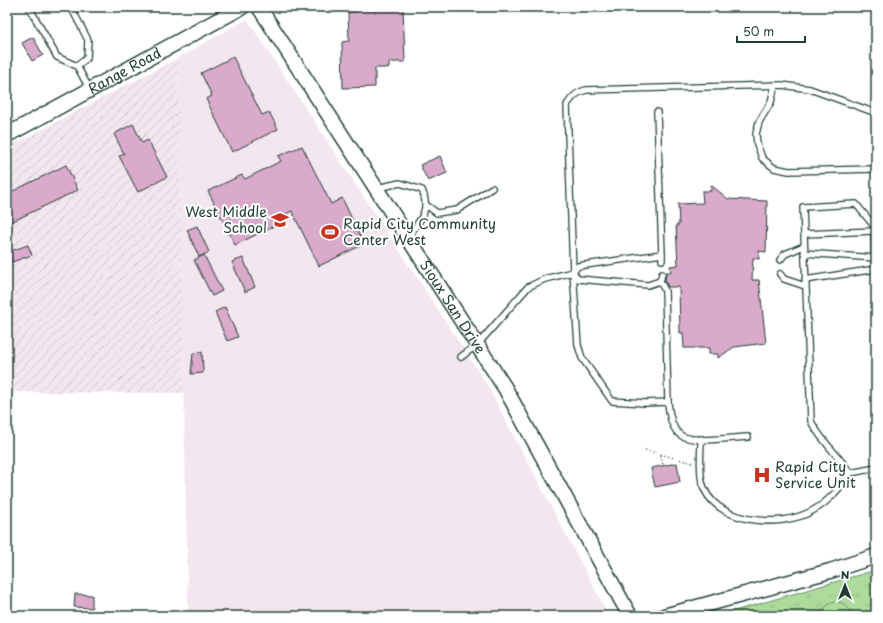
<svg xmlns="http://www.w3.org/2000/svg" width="883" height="623" font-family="'Playpen Sans',sans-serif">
<defs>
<pattern id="industrial-furrows" width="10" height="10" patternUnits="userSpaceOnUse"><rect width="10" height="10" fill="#f4e6ef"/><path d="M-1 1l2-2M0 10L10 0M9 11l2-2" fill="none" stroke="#d1c6ce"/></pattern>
<pattern id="grass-tufts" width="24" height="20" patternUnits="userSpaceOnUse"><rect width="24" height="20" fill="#addb9b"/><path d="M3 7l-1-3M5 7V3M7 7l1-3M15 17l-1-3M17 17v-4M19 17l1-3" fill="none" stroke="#94bd86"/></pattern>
</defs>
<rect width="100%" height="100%" fill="#fff"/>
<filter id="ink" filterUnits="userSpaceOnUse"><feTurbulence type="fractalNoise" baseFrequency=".025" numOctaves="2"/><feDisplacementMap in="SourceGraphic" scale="8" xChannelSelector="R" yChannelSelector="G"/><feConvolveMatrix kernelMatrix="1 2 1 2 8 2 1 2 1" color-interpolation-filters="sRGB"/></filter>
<g filter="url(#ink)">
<polygon fill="#f4e6ef" points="247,19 486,383 609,616 188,616 178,58"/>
<polygon fill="url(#industrial-furrows)" points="178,58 184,393 7,392 7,148"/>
<polygon fill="url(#grass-tufts)" stroke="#668c68" points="876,570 876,616 719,616 741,609"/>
<polygon fill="#addb9b" stroke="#668c68" points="841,602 855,616 817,616 830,603"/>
<g fill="#daaaca" stroke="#1f3d34">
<polygon points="357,7 403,7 405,62 389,62 389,68 375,68 375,87 343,88 342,42 349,41 348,12 357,12"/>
<polygon points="33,37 43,55 32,61 22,43"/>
<polygon points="233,57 262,115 269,112 278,129 232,152 206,99 212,96 201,73"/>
<polygon points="133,124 142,143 148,140 167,177 138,192 119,156 124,154 114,134"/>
<polygon points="302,146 331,204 342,198 364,244 319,266 292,211 274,220 276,225 235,245 208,191 242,175 245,179 281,161 278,156"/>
<polygon points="440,156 447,173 428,181 420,165"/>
<polygon points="66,165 78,190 7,224 7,194"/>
<polygon points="711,185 728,199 767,201 766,252 759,251 759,259 753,258 752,280 759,280 766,343 734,347 718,358 718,354 709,354 709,348 684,348 683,333 680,333 679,287 668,287 665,281 666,272 671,272 670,266 678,265 676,225 679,225 678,204 703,203 702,191 711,191"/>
<polygon points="197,226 209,252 199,257 187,230"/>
<polygon points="28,245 32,255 12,262 8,252"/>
<polygon points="204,255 222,291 212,296 194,260"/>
<polygon points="243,258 255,287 245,292 232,262"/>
<polygon points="225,307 238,337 227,341 215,312"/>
<polygon points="202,352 203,373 191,374 193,353"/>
<polygon points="677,463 680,482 655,487 651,468"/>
<polygon points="75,594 92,595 92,608 74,607"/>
</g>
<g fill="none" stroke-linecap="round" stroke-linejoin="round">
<g stroke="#1f3d34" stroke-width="8">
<g id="service">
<polyline points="29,7 57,57 77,66 90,90"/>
<polyline points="71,7 88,40 87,58 77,66"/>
<polyline points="775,85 771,102 759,122 756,134 757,144 762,158 774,168 789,171 876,169"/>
<polyline points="657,112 662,254"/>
<path d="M377,188L400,183L422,190C431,210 420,221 408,236"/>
<polyline points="426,205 437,213 457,210 492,188"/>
<polyline points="804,234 874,231"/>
<polyline points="804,253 876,258"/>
<polyline points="780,260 785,254 804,246"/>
<path d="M573,272L578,345L582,358L612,401L645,403L668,402C669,413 671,430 682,436C696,443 732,438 748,437"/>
<polyline points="662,274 660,281 648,285 578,279 573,272 578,266 662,254 662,260"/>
<polyline points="780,274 784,279 805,286"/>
<polyline points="805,280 876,269"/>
<polyline points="660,281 665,291 668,402"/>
<path d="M461,357L478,344L528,287L545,279L573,272L567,105C573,96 576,93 586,90L782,85L810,89L876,113"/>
<path d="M701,439C701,452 699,469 702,482C712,524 780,529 812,511C829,502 840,488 850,473L876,468"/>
<path d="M850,473C839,456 818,437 811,421L803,207L856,204L874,226L875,269"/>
</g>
</g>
<g stroke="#1f3d34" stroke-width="17">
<g id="tertiary">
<path id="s1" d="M259,7L505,388L630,616"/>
<path id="s2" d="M7,135L242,7"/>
<polyline points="664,616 830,571 876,556"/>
</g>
</g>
<g stroke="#1f3d34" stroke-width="1.5" stroke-dasharray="1 3" stroke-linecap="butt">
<polyline points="645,450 693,463"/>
<polyline points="661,455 663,465"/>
</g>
<use href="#service" stroke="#fff" stroke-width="5.5"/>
<use href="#tertiary" stroke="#fff" stroke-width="14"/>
</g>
</g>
<defs>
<g id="school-bare" transform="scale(1.38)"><path d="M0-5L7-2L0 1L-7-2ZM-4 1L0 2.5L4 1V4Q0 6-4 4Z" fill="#c8321e" stroke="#fff" stroke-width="2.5" paint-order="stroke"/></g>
<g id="stadium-bare" transform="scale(1.38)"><path d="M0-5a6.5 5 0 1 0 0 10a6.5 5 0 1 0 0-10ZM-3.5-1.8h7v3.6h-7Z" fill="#c8321e" stroke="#fff" stroke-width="2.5" paint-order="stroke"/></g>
<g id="hospital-bare" transform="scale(1.38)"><path d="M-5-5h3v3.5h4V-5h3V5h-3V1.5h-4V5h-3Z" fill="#c8321e" stroke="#fff" stroke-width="2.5" paint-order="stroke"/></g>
</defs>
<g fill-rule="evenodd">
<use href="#school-bare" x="280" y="220"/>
<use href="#stadium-bare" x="330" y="232"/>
<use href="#hospital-bare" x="762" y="475"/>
</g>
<g text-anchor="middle" stroke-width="4" stroke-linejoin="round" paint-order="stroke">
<g font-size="14" fill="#1f3d34" stroke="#fff">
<text dy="5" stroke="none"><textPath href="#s2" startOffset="134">Range Road</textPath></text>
<text dy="5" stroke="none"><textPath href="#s1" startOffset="357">Sioux San Drive</textPath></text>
</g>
<g font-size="14" fill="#1f3d34" stroke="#fff" text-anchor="start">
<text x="267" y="217" text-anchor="end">West Middle<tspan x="267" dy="16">School</tspan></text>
<text x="343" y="229">Rapid City Community<tspan x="343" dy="16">Center West</tspan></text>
<text x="775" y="472">Rapid City<tspan x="775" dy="16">Service Unit</tspan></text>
</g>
</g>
<rect width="883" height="623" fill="none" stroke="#fff" stroke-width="24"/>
<rect x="12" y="12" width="859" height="599" fill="none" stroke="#1f3d34" stroke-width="1.5" filter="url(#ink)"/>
<g transform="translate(845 585)" stroke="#ffffff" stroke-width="3" paint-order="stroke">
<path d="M0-3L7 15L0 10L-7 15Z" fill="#1f3d34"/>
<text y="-6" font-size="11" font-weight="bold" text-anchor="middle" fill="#1f3d34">N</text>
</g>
<path d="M737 36v6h68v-6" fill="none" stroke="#1f3d34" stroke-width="2"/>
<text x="743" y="36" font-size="12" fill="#1f3d34" stroke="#ffffff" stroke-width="3" paint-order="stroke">50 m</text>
</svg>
